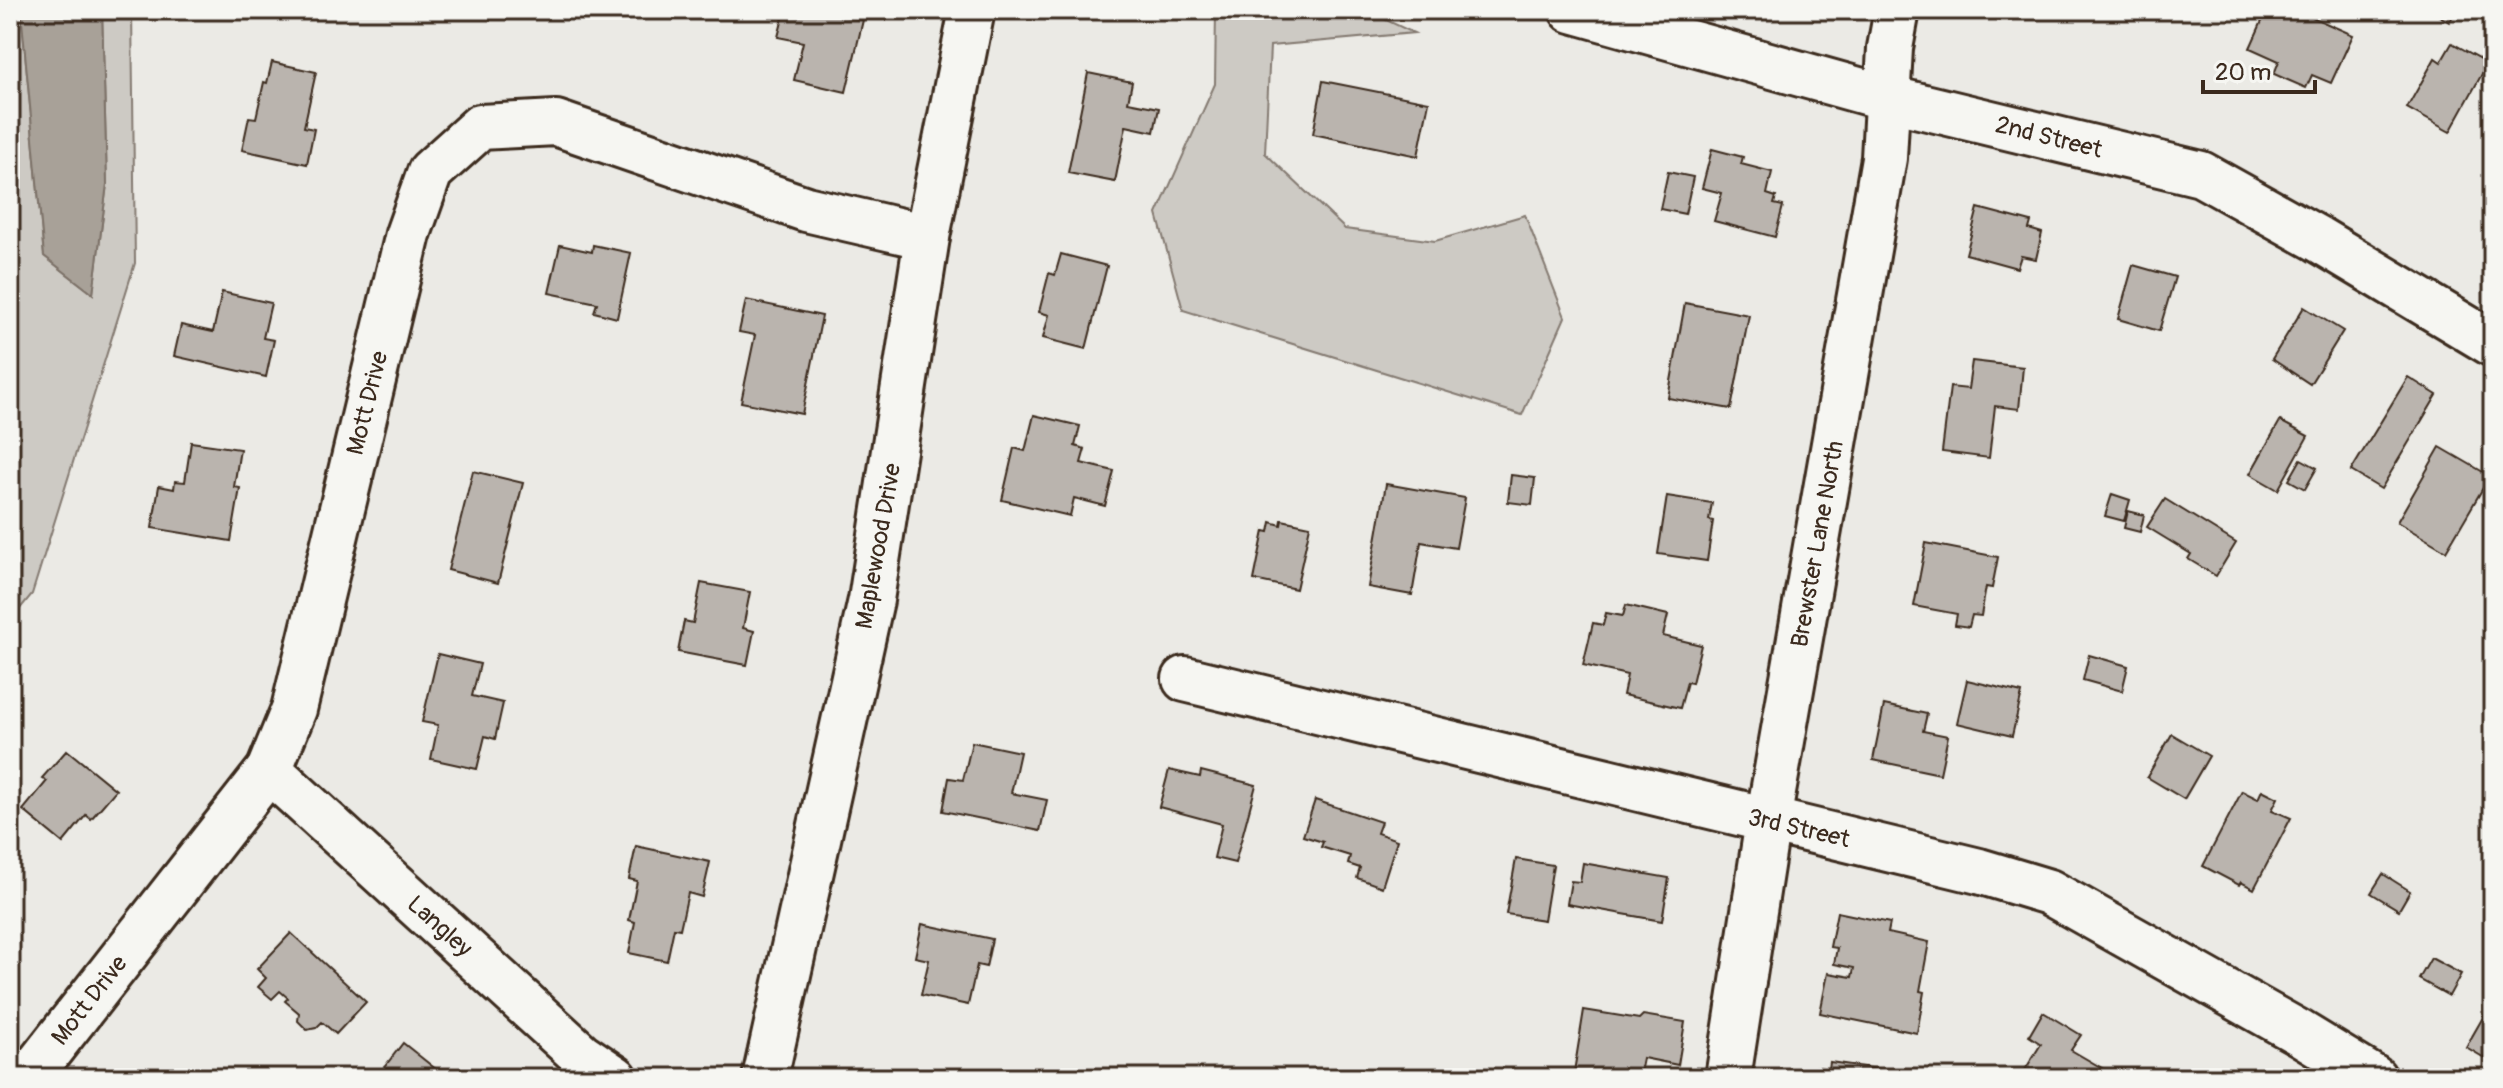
<svg xmlns="http://www.w3.org/2000/svg" width="2503" height="1088" font-family="Pangolin,sans-serif">
<rect width="100%" height="100%" fill="#ebeae5"/>
<filter id="ink" filterUnits="userSpaceOnUse"><feTurbulence type="fractalNoise" baseFrequency=".0125" numOctaves="2"/><feDisplacementMap in="SourceGraphic" scale="16" xChannelSelector="R" yChannelSelector="G"/><feConvolveMatrix kernelMatrix="1 2 1 2 8 2 1 2 1" color-interpolation-filters="sRGB"/></filter>
<g filter="url(#ink)">
<g fill="#cdcac4" stroke="#847a71" stroke-width="2">
<polygon points="10,10 21,10 44,256 93,294 107,184 102,10 132,10 135,263 32,594 10,621"/>
<polygon points="1216,10 1365,10 1414,33 1270,46 1265,153 1345,229 1435,241 1525,215 1565,317 1522,415 1183,310 1157,214 1215,84"/>
</g>
<polygon fill="#a8a198" stroke="#7c7167" stroke-width="2" points="21,10 102,10 107,184 93,294 44,256"/>
<g fill="#bab4ae" stroke="#3b2a1e" stroke-width="2">
<polygon points="785,10 836,10 836,14 863,20 846,92 794,80 803,42 778,37"/>
<polygon points="1147,10 1176,10 1175,16"/>
<polygon points="2267,10 2296,10 2353,35 2331,83 2312,75 2306,88 2274,74 2279,61 2250,48"/>
<polygon points="2430,10 2457,10 2449,22"/>
<polygon points="2452,43 2488,63 2450,132 2407,108 2435,58 2441,62"/>
<polygon points="272,62 316,72 304,127 314,129 307,164 242,150 249,117 256,118 264,82 267,83"/>
<polygon points="1088,73 1132,82 1128,102 1159,108 1154,132 1126,126 1115,182 1068,173"/>
<polygon points="1323,81 1429,102 1418,156 1313,134"/>
<polygon points="1712,149 1743,157 1741,164 1772,172 1767,194 1776,197 1774,204 1783,206 1775,237 1714,221 1722,193 1702,188"/>
<polygon points="1668,172 1693,177 1685,214 1660,209"/>
<polygon points="1978,208 2031,222 2029,229 2042,233 2036,259 2021,256 2017,268 1966,254"/>
<polygon points="560,245 592,252 593,245 631,253 617,318 594,312 597,303 549,293"/>
<polygon points="1061,254 1107,266 1086,349 1043,338 1049,315 1039,312 1049,273 1055,275"/>
<polygon points="2133,265 2175,277 2159,331 2118,319"/>
<polygon points="222,292 271,303 263,338 274,340 266,377 174,356 181,325 213,332"/>
<polygon points="746,300 822,316 802,414 741,402 755,335 739,332"/>
<polygon points="1685,303 1749,315 1731,409 1668,398"/>
<polygon points="2304,307 2343,331 2310,384 2272,359"/>
<polygon points="1972,361 2023,367 2019,409 1995,406 1989,458 1942,452 1950,387 1968,389"/>
<polygon points="2408,377 2437,395 2381,489 2351,471"/>
<polygon points="1034,415 1080,426 1075,446 1085,449 1081,463 1114,471 1105,506 1074,498 1070,516 1002,500 1014,448 1025,451"/>
<polygon points="2280,421 2308,436 2278,490 2250,474"/>
<polygon points="191,442 240,449 234,487 240,488 231,541 152,528 159,486 174,489 175,481 185,482"/>
<polygon points="2440,447 2490,476 2446,551 2397,522"/>
<polygon points="2301,459 2317,468 2305,489 2289,480"/>
<polygon points="473,471 523,483 498,583 448,570"/>
<polygon points="1511,475 1535,478 1532,505 1508,502"/>
<polygon points="1386,484 1465,498 1456,548 1421,542 1412,595 1368,587"/>
<polygon points="2112,494 2130,500 2124,521 2105,516"/>
<polygon points="1667,496 1712,503 1709,520 1713,521 1707,561 1658,554"/>
<polygon points="2165,499 2236,543 2216,576 2188,559 2191,554 2147,527"/>
<polygon points="2128,511 2144,515 2140,532 2124,528"/>
<polygon points="1282,520 1310,526 1296,589 1254,580 1264,531 1269,532 1271,522 1281,525"/>
<polygon points="1926,543 1998,557 1992,588 1986,587 1981,616 1972,615 1969,627 1955,625 1957,614 1914,606"/>
<polygon points="701,583 750,592 743,628 754,631 747,665 678,652 684,621 693,623"/>
<polygon points="1626,605 1668,615 1663,636 1701,645 1692,683 1687,682 1680,708 1623,695 1627,675 1583,665 1593,623 1603,625 1606,613 1623,616"/>
<polygon points="438,654 480,664 472,696 503,703 495,739 485,736 477,769 431,759 438,725 422,722"/>
<polygon points="2089,655 2128,666 2122,691 2083,680"/>
<polygon points="1967,680 2022,693 2012,736 1957,723"/>
<polygon points="1884,705 1927,714 1923,731 1948,736 1940,774 1873,760"/>
<polygon points="2172,734 2209,756 2184,799 2147,777"/>
<polygon points="972,742 1020,752 1011,793 1047,800 1040,831 943,811 949,778 963,780"/>
<polygon points="67,750 116,790 91,819 86,815 63,843 23,810 47,781 42,778"/>
<polygon points="1169,770 1200,777 1201,771 1256,785 1235,863 1214,858 1222,824 1159,807"/>
<polygon points="2262,790 2278,798 2272,810 2291,818 2254,889 2241,882 2239,885 2203,866 2242,791 2258,799"/>
<polygon points="1315,800 1381,822 1377,833 1397,840 1382,887 1357,878 1360,868 1348,864 1350,856 1321,847 1323,842 1303,836"/>
<polygon points="636,846 710,862 702,897 688,893 680,929 674,928 667,961 629,953 635,922 629,920 637,881 629,879"/>
<polygon points="1516,859 1553,865 1544,920 1506,914"/>
<polygon points="1583,863 1669,878 1662,921 1567,904 1571,881 1580,882"/>
<polygon points="2383,874 2410,891 2399,910 2371,893"/>
<polygon points="1837,912 1890,923 1888,933 1929,942 1920,991 1924,992 1917,1033 1820,1013 1828,973 1852,977 1854,968 1834,964 1837,948 1830,947"/>
<polygon points="922,924 992,939 986,967 977,965 968,1005 921,995 929,960 915,957"/>
<polygon points="291,933 366,1002 336,1034 322,1022 316,1028 307,1030 298,1021 299,1013 285,1001 288,998 280,991 272,999 258,987 266,978 257,969"/>
<polygon points="2431,958 2461,974 2449,996 2419,979"/>
<polygon points="1584,1010 1639,1019 1643,1015 1685,1022 1678,1065 1643,1058 1639,1078 1573,1078"/>
<polygon points="2043,1012 2081,1035 2071,1050 2119,1078 2020,1078 2041,1044 2029,1036"/>
<polygon points="2486,1012 2493,1016 2493,1063 2466,1047"/>
<polygon points="403,1043 447,1078 376,1078"/>
<polygon points="1830,1062 1879,1069 1878,1078 1815,1078 1817,1067 1829,1069"/>
</g>
<g fill="none" stroke-linecap="round" stroke-linejoin="round">
<g stroke="#3b2a1e" stroke-width="50">
<g id="street">
<polyline points="1572,10 1887,98 2201,174 2318,239 2493,344"/>
<polyline points="1185,679 1979,871 2049,892 2300,1033 2374,1078"/>
<polyline points="269,770 581,1055 615,1078"/>
<polyline points="28,1078 269,770 294,709 408,234 430,172 480,127 556,123 806,209 927,237"/>
<polyline points="765,1078 871,600 927,237 972,10"/>
<polyline points="1728,1078 1768,821 1884,158 1890,48 1897,10"/>
</g>
</g>
<use href="#street" stroke="#f6f6f2" stroke-width="44"/>
</g>
</g>
<g text-anchor="middle" stroke-width="6" stroke-linejoin="round" paint-order="stroke">
<g font-size="24" fill="#3b2a1e" stroke="#f6f6f2">
<text transform="translate(2049 137) rotate(14)" y="8">2nd Street</text>
<text transform="translate(367 403) rotate(-76)" y="8">Mott Drive</text>
<text transform="translate(1817 544) rotate(-80)" y="8">Brewster Lane North</text>
<text transform="translate(878 546) rotate(-80)" y="8">Maplewood Drive</text>
<text transform="translate(1799 828) rotate(13)" y="8">3rd Street</text>
<text transform="translate(440 926) rotate(42)" y="8">Langley</text>
<text transform="translate(89 1000) rotate(-52)" y="8">Mott Drive</text>
</g>
</g>
<rect width="2503" height="1088" fill="none" stroke="#f6f6f2" stroke-width="40"/>
<rect x="20" y="20" width="2463" height="1048" fill="none" stroke="#3b2a1e" stroke-width="3" filter="url(#ink)"/>
<path d="M2203 80v12h112v-12" fill="none" stroke="#3b2a1e" stroke-width="4"/>
<text x="2215" y="80" font-size="24" fill="#3b2a1e" stroke="#f6f6f2" stroke-width="6" paint-order="stroke">20 m</text>
</svg>
